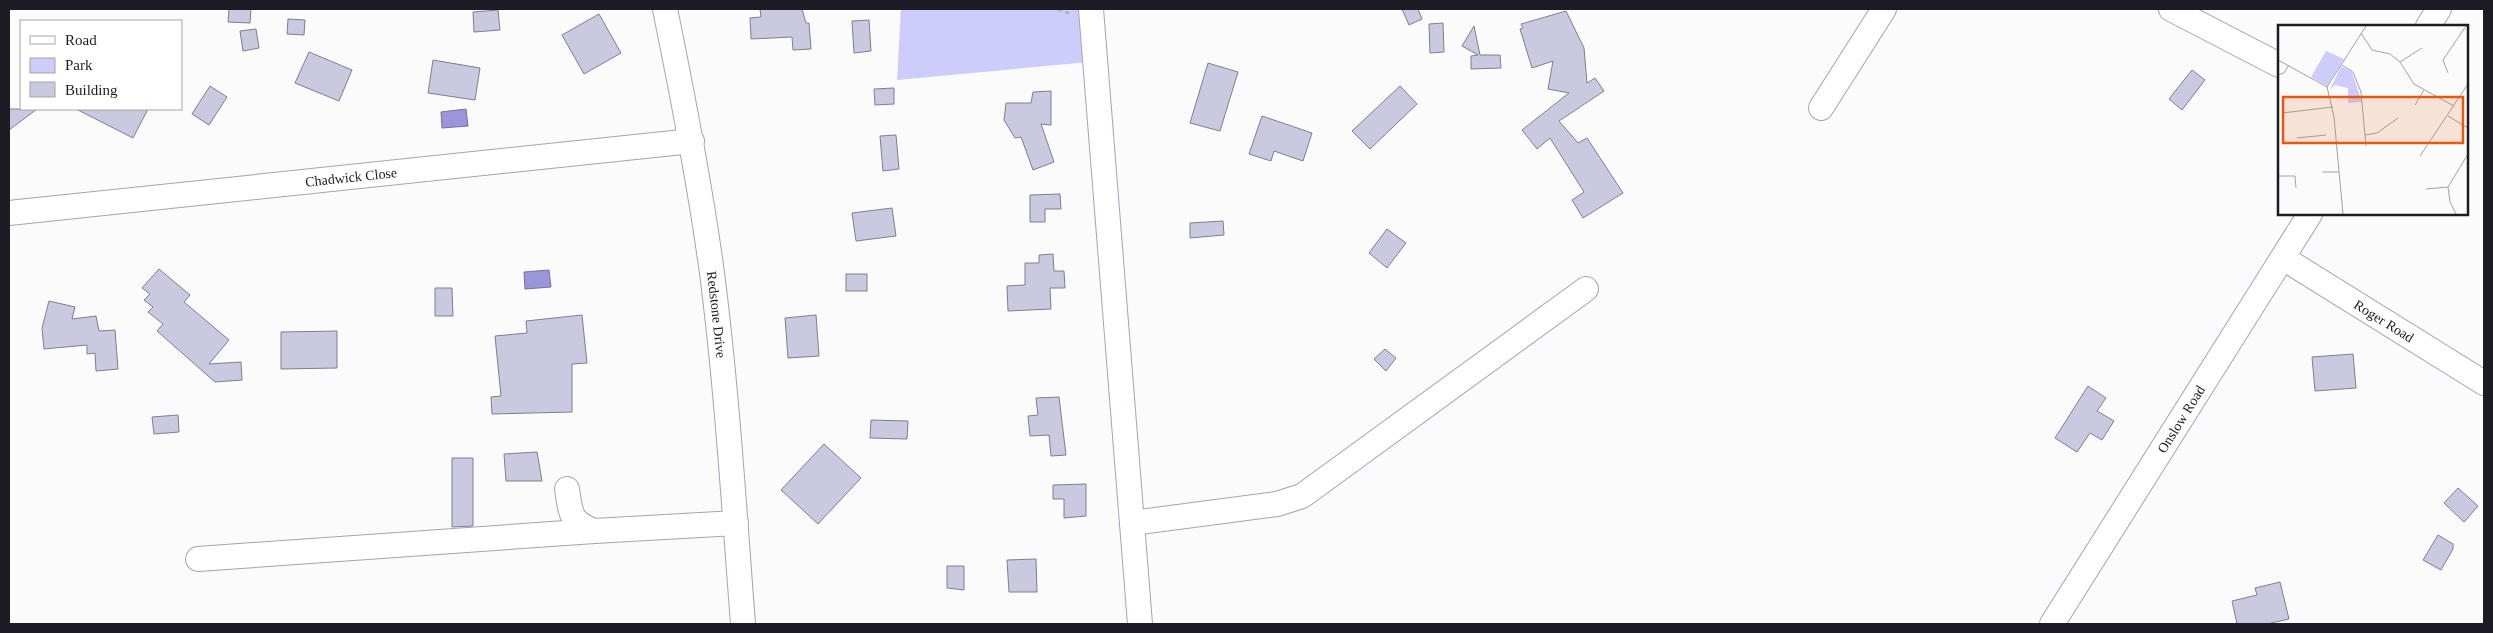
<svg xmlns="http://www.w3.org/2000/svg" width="2493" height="633" font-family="Georgia,serif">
<rect width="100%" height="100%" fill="#fbfbfb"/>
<polygon fill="#ceccfa" points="901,9 1083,9 1089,62 897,80"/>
<g fill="#9a96d9" stroke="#7471a3">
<polygon points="466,109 468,126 442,128 441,112"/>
<polygon points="549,270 551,287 525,289 524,272"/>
</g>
<g fill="#cac9df" stroke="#7e7e92">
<polygon points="229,9 251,9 250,23 228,22"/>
<polygon points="760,9 802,9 806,23 809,23 811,49 793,50 792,37 751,39 750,18 761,17"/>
<polygon points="1402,9 1418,9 1422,19 1409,25"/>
<polygon points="498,10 500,30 474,32 473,12"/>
<polygon points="1566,11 1584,48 1587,83 1595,78 1604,91 1559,121 1578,143 1587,138 1623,193 1583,218 1572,200 1584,192 1550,138 1537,149 1522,130 1569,93 1548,89 1553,61 1532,68 1520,29 1523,28 1521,24"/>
<polygon points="599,14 621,53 584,74 562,35"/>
<polygon points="288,19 305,20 304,35 287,34"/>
<polygon points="869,20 871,51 854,53 852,21"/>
<polygon points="1443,23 1444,52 1430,53 1429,24"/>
<polygon points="1474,26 1480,55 1500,55 1501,68 1471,69 1471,56 1478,55 1462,46"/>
<polygon points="256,29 259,48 243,51 240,31"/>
<polygon points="309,52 352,70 339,101 295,83"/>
<polygon points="433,60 480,68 475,100 428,93"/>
<polygon points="1208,63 1238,72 1220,131 1190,123"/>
<polygon points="2192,70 2205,80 2182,110 2169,99"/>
<polygon points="210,86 227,97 209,125 192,114"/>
<polygon points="1400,86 1417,104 1370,149 1352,131"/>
<polygon points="894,88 894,104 875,105 874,89"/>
<polygon points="1051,91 1051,125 1041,124 1054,162 1033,170 1021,137 1015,138 1004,120 1006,103 1031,103 1033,92"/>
<polygon points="9,109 37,109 9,130"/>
<polygon points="76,109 148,109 133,138"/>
<polygon points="1262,116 1312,133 1303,161 1274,151 1271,161 1249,154"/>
<polygon points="896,135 899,169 883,171 880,136"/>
<polygon points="1060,194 1061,209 1045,209 1045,222 1030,222 1030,195"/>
<polygon points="892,208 896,236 856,241 852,213"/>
<polygon points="1223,221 1224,235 1190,238 1190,223"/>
<polygon points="1387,229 1406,243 1387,268 1369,253"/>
<polygon points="1053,254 1054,271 1064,271 1065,288 1050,288 1051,309 1008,311 1007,286 1025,285 1025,263 1039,263 1039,255"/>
<polygon points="159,269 190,295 184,302 229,340 209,364 241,362 242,380 215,382 157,331 163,324 148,312 153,307 144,300 150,294 142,288"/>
<rect x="846" y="274" width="21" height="17"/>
<polygon points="435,288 452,288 453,316 435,316"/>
<polygon points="49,301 75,307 72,319 96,316 99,331 115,330 118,369 96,371 95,353 87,354 87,345 44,349 42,328"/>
<polygon points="582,315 587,363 572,364 572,412 492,414 491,397 501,396 495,336 527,333 526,321"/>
<polygon points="816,315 819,356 788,358 785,318"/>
<polygon points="337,331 337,368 281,369 281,332"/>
<polygon points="1385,349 1396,358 1386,371 1374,359"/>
<polygon points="2353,354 2356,388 2315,391 2312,357"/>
<polygon points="2088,386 2106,398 2097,411 2114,421 2102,440 2090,433 2077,452 2055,438"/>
<polygon points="1059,397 1066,455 1051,456 1049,435 1030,436 1028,416 1038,415 1036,398"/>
<polygon points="178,415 179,432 154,434 152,417"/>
<polygon points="871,420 908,421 907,439 870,438"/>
<polygon points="824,444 861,478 818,524 781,490"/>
<polygon points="537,452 542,481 506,481 504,454"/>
<polygon points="452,458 473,458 473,526 452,527"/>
<polygon points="1086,484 1086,516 1064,518 1064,499 1053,499 1053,485"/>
<polygon points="2458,488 2478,506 2464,522 2444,503"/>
<polygon points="2438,535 2453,544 2453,549 2441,570 2423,560"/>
<polygon points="1036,559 1037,592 1009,592 1007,560"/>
<polygon points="947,566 964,566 964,590 947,588"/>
<polygon points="2280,582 2289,619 2267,624 2237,624 2232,601 2257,595 2255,588"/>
</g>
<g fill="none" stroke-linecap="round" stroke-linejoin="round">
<g stroke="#a3a3b8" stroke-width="26">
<g id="minor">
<path id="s1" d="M665,9C683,97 700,184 712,273C727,390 734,507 743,624"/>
<polyline points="1091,9 1140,624"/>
<polyline points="2171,9 2279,65"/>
<polyline points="2428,26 2439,9"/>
<polyline points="1821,108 1884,9"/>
<path id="s2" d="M9,213L692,141"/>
<path id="s3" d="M2283,258L2484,383"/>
<path d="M567,489C571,513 569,521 594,531L736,523"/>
<polyline points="1132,523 1277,504 1302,496 1586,289"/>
<polyline points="198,559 594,531"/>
<path id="s4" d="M2052,624L2310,214"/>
</g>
</g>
<polyline stroke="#b1b1b4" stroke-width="3" stroke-dasharray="4 4" stroke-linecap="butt" points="1058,9 1073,15"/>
<use href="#minor" stroke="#fff" stroke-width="24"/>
</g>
<g text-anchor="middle" stroke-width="4" stroke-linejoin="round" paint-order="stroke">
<g font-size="14" fill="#1d1c24" stroke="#fff">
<text dy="5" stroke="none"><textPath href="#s2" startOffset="344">Chadwick Close</textPath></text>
<text dy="5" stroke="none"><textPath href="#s1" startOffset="310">Redstone Drive</textPath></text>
<text dy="5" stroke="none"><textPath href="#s3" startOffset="119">Roger Road</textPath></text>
<text dy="5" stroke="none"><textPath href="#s4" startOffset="242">Onslow Road</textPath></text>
</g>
</g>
<g transform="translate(2278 25)">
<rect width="190" height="190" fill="#fbfbfb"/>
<path d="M48,26L66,34L49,61L33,52ZM63,41L74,47L84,77L70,78V63L57,60L52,65Z" fill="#ceccfa"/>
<path fill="none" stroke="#a2a2a5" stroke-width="1" d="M83,8L94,25L112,29L122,37L136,59L176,81M0,35L49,62M122,37L144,23M64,40L75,47L83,67L88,121M170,48L165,35L188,1M0,50L6,48L11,40M49,62L56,92L65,189M49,62L88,1M137,80L146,65M4,88L55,82M170,91L190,103M87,110L99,108L120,93M19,113L48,110M142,131L190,59M44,147H61M0,151H17L18,163M170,162L172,177L178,189M148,164L170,162L190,129"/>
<path fill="#e8590c" fill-opacity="0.15" stroke="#e8590c" stroke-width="2.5" d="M5,72H185V118H5Z"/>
<rect width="190" height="190" fill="none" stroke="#1d1c24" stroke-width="2.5"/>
</g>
<rect width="2493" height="633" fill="none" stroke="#1d1c24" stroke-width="20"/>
<rect x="20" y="20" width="162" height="90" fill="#ffffff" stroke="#a5a4a7"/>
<rect x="30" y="36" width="25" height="8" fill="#ffffff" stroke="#a5a4a7"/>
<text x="65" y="45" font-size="15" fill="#1d1c24">Road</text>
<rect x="30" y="58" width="25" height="15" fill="#ceccfa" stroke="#a5a4a7"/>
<text x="65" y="70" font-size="15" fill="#1d1c24">Park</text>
<rect x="30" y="82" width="25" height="15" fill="#cac9df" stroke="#a5a4a7"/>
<text x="65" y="95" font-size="15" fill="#1d1c24">Building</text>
</svg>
